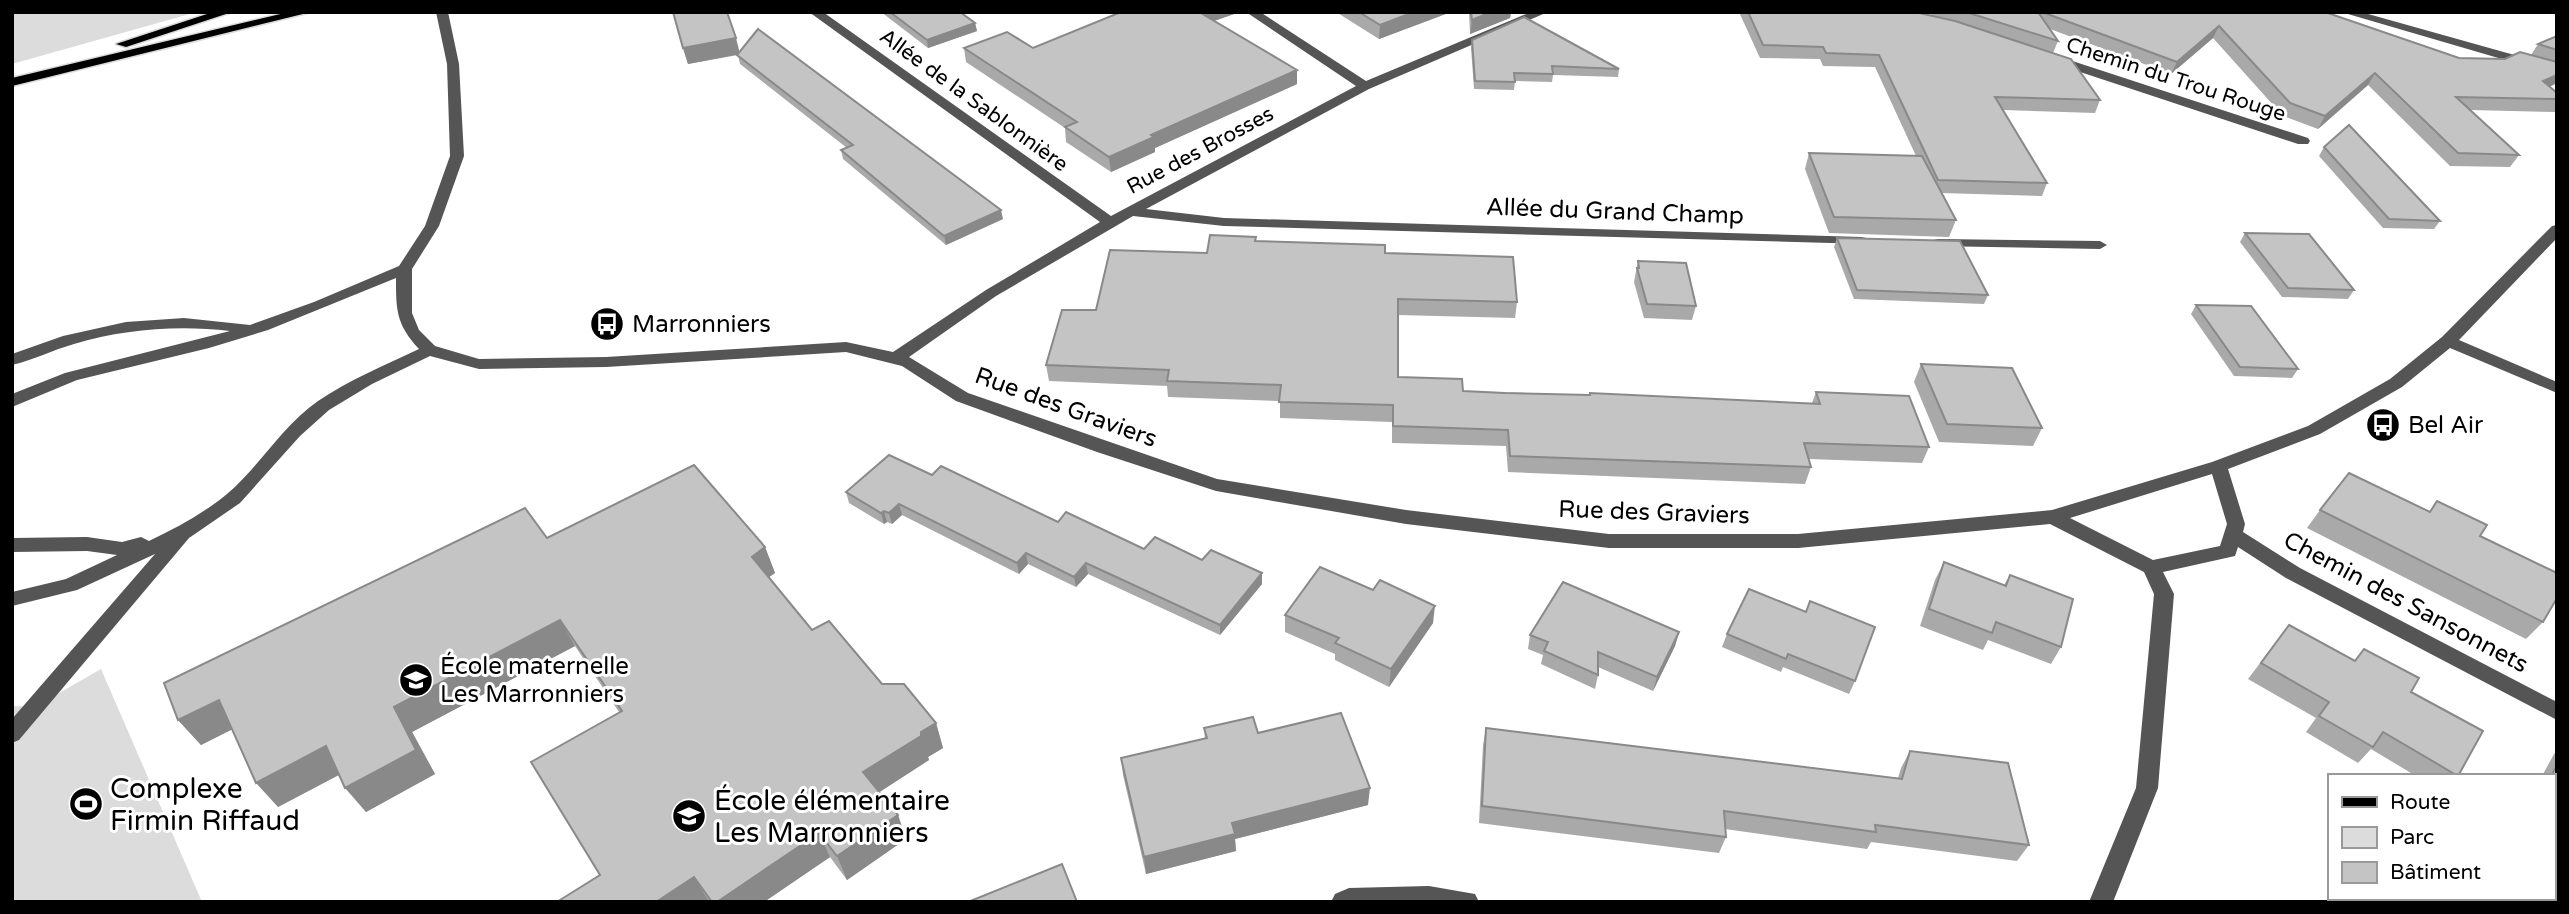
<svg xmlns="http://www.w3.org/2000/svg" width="2569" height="914" font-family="'Varela Round',sans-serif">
<rect width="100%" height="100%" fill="#fff"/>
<g fill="#dcdcdc">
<polygon points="12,12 197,12 12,64"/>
<polygon points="101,669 202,902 12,902 12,706 35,707"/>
</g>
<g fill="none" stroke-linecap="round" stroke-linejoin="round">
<g stroke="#dbdbdb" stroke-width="3">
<g id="major">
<polygon points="213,12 232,12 126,47 116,44"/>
<polygon points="289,12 311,12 12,86 12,78"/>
</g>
</g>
<g fill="#555" fill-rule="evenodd">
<path d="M436,12H448L459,64L464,156L439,226L412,269V313L419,330L435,346L479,359L606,357L846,342L893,352L986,290L1100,222L809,12H823L1111,216L1356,86L1246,12H1260L1366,81L1531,12H1548L1369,89L1146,209L1224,218L1861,237L1866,238L1868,241L1866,244L1224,226L1133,216L996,296L909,357L968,393L1217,479L1406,510L1609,534H1798L2052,510L2212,462L2308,426L2390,379L2442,337L2552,226L2557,225V238L2459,340L2557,382V393L2450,348L2402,387L2320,434L2228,469L2245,524L2243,532L2300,568L2557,702V720L2286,578L2238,547L2235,556L2163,572L2174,594L2158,788L2113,902H2089L2136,788L2154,594L2144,572L2050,524L1798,548H1609L1406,524L1216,491L1097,452L956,401L902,366L846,352L606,367L479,369L430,356L372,384L329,410L300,436L240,503L189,538L19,740L12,743V719L155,554L77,590L12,606V592L66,579L117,555L87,551L12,552V538L87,537L122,542L141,537L149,541C176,528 204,513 227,494C260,466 282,426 318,401C349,380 385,365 419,349C396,324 396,310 396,278L268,330L209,348L77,380L12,407V394L65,373L230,331C178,325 124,329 74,344C53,350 33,360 12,365V354L63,336L126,322L184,318L250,325L314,302L399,266L425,226L450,156L447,64ZM2212,474L2227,524L2220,546L2153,560L2070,518Z"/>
<polygon points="2341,12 2361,12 2557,67 2557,75"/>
<polygon points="2054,55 2308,138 2310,141 2308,144 2298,144 2050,62 2048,59"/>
<polygon points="1938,239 2100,241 2107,245 2100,249 1933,246 1931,243 1933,240"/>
<polygon points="1429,886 1475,894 1479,902 1331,902 1335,894 1349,888"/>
</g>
<use href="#major" fill="#000" fill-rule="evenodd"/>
</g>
<g fill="#a9a9a9">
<polygon points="881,12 960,12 975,23 977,31 928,48"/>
<polygon points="1113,12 1240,12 1214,21 1297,70 1297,84 1155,148 1155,152 1111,172 1066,142 1065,128 966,62 964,48 1033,48 1116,14"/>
<polygon points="1336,12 1451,12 1379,39"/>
<polygon points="1469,12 1511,12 1510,18 1470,34"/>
<polygon points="1739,12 1914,12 1945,19 1923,12 2325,12 2459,58 2505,59 2531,55 2538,44 2557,36 2557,83 2549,87 2557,93 2557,109 2555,112 2470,110 2519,155 2510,167 2450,166 2368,85 2318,129 2283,116 2213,38 2171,74 2050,29 2058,41 2053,53 2100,100 2095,113 2003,110 2047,183 2042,196 1941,193 1956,220 1949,237 1829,233 1805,169 1809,153 1916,156 1875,67 1823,66 1820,59 1760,58"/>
<polygon points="1472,40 1619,69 1618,77 1553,75 1552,82 1515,81 1514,90 1474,89 1471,48"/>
<polygon points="683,48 740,52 1003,219 946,245 843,159 841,150 847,148 740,64 738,55 688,64"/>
<polygon points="2324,147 2440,221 2434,229 2383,228 2319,156"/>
<polygon points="2245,233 2354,290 2348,299 2282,297 2240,242"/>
<polygon points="1837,238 1988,295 1984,304 1854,299 1834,247"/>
<polygon points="1256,241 1385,253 1517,302 1515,318 1398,315 1398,377 1463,391 1590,395 1590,393 1812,403 1816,392 1929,447 1922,463 1809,459 1811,467 1805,484 1508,472 1506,446 1392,443 1392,422 1280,418 1280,401 1168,397 1167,386 1049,381 1046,365 1096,310"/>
<polygon points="1638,261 1696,306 1692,320 1644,318 1634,282"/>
<polygon points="2196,305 2298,369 2292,378 2234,376 2191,314"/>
<polygon points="1921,364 2042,428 2033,446 1939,442 1914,382"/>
<polygon points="932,475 1058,522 1144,549 1202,560 1262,573 1262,584 1220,635 1088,574 1076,587 1028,564 1019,574 902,515 892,524 887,522 884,524 849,503 846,492"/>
<polygon points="2437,501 2480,536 2543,622 2526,639 2307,528 2320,510 2429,512"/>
<polygon points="547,538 765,547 775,573 769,577 812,630 882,684 936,723 943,748 928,757 929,760 879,792 898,815 906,839 847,880 830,857 764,902 709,902 708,900 706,902 561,902 600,875 619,712 575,646 412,732 435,774 366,812 339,775 278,807 232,729 201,745 178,720"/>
<polygon points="1944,562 2004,585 2010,575 2061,647 2051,664 1988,640 1983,650 1920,626 1935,580"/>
<polygon points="1806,612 1855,681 1849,694 1783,667 1781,672 1722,647 1727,634"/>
<polygon points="1285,615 1433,623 1389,687 1335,660 1335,654 1285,632"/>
<polygon points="2289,625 2354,661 2364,649 2411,692 2458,776 2416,776 2371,749 2358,763 2306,732 2316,718 2248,679"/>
<polygon points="1679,632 1675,646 1653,691 1598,667 1598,675 1595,689 1541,664 1543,655 1528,649 1530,635"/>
<polygon points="1204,728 1258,733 1368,805 1235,839 1236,851 1146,874 1123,775 1121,758 1205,739"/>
<polygon points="1486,728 1898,778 1901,768 1910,751 2029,845 2017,861 1871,842 1867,849 1725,829 1726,837 1719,853 1479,823 1483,745"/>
<polygon points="2557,751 2557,812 2553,810 2553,776 2542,776 2554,754"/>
</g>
<g fill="#898989">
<polygon points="1199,12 1240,12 1199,26"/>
<polygon points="1414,12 1451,12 1379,39 1380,25"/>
<polygon points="1491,12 1511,12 1510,18 1470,34 1472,20"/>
<polygon points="975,23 977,31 928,48 927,40"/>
<polygon points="2219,26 2213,38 2171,74 2177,62"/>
<polygon points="736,38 740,54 688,64 683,48"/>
<polygon points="1297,70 1297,84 1155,148 1155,152 1111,172 1109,157 1151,135"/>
<polygon points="2375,73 2368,85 2318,129 2325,116"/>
<polygon points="2557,75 2557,83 2534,94 2543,81"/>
<polygon points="1001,210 1003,219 946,245 944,236"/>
<polygon points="899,504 902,515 892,524 889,513"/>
<polygon points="884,511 887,522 884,524 881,513"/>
<polygon points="765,547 775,573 762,582 752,557"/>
<polygon points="1026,553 1028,564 1019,574 1017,563"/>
<polygon points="1086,563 1088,574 1076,587 1074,577"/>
<polygon points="1262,573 1262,584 1220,635 1220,625"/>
<polygon points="1435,606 1433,623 1389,687 1391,669"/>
<polygon points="560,620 575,646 412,732 435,774 366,812 345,788 394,707"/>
<polygon points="1679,632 1675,646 1653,691 1657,677"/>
<polygon points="219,700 241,725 201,745 178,720"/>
<polygon points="936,723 943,748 928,757 929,760 872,797 863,772"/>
<polygon points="326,746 346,771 278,807 256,783"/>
<polygon points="1370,788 1368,805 1235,839 1236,851 1146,874 1144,857 1232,823"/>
<polygon points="898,815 906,839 847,880 837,856"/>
<polygon points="819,833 830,857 764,902 717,902"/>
<polygon points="694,877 708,900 706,902 656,902"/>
</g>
<g fill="#c4c4c4" stroke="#898989" stroke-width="2">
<polygon points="673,12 727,12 736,38 683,48"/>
<polygon points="890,12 960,12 975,23 927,40"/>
<polygon points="1121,12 1199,12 1297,70 1151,135 1154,137 1109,157 1065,127 1077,122 964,48 1007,32 1033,48"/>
<polygon points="1359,12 1414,12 1380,25"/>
<polygon points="1471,12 1491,12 1472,20"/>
<polygon points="1748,12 1915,12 1955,21 2071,59 2100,100 1995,97 2047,183 1938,180 1879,55 1826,53 1823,47 1763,45"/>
<polygon points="1966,12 2038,12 2058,41"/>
<polygon points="2042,12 2325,12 2459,58 2505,59 2520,52 2557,62 2557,75 2543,81 2557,93 2557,99 2456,97 2519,155 2458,153 2375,73 2325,116 2290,103 2219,26 2177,62"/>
<polygon points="1524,17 1619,69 1552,66 1553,74 1514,73 1515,82 1475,81 1472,40"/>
<polygon points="758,29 1001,210 944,236 841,150 853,145 737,55"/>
<polygon points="2557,36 2557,50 2538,44"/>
<polygon points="2349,125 2440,221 2389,219 2324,147"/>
<polygon points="1809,153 1922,156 1956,220 1834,217"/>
<polygon points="2245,233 2309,234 2354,290 2288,288"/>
<polygon points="1210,235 1256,237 1255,241 1385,245 1385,253 1513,257 1517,302 1398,299 1398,377 1462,379 1463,391 1505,393 1590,395 1590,393 1820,404 1816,392 1909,396 1929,447 1804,443 1811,467 1510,456 1508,430 1393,426 1393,405 1279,402 1281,385 1167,381 1169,370 1046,365 1062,310 1096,310 1110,250 1207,253"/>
<polygon points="1837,238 1960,241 1988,295 1857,290"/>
<polygon points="1638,261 1686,263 1696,306 1647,304 1637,268 1639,268"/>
<polygon points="2196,305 2251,306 2298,369 2240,367"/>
<polygon points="1921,364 2012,368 2042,428 1947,424"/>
<polygon points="889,455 932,475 941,466 1058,522 1066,512 1144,549 1155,537 1202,560 1211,550 1262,573 1220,625 1086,563 1074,577 1026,553 1017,563 899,504 889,513 884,511 881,513 846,492"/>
<polygon points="694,465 765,547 752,557 812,630 829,621 882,684 904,684 936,723 921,732 921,736 863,772 898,815 837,856 819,833 717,902 712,902 694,877 656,902 561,902 560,900 600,875 531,762 622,711 560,620 394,707 416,750 345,788 326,746 256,783 219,700 178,720 164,683 525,508 547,538"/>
<polygon points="2349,473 2430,512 2437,501 2487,525 2480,536 2557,573 2557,598 2543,622 2320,510"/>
<polygon points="1944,562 2006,586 2010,575 2073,599 2061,647 1996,622 1992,633 1929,609"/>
<polygon points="1320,567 1373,590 1380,580 1435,606 1391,669 1335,643 1339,638 1285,615"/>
<polygon points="1563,582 1679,632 1657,677 1598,652 1598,675 1544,651 1548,642 1530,635"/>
<polygon points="1749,589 1806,612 1810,601 1875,627 1855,681 1788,654 1786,659 1727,634"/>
<polygon points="2289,625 2355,661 2364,649 2419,678 2411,692 2483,731 2458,776 2383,732 2373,747 2319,716 2329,702 2261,663"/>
<polygon points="1341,713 1370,788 1232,823 1235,834 1144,857 1121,758 1207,738 1204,728 1253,717 1258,733"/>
<polygon points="1486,728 1902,779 1910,751 2008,763 2029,845 1875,825 1876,832 1724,811 1726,837 1482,806"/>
<polygon points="2557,765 2557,785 2553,783 2553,776 2551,776"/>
<polygon points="1062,864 1077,902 968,902"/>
</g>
<defs>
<g id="bus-disc" transform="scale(1.75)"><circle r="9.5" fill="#000" stroke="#fff"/><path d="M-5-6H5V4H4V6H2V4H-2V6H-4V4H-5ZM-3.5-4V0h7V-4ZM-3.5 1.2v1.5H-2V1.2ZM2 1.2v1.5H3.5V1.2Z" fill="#fff"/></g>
<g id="school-disc" transform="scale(1.75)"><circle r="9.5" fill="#000" stroke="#fff"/><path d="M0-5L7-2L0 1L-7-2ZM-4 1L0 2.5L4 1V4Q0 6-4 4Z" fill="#fff"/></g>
<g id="stadium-disc" transform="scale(1.75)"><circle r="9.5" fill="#000" stroke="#fff"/><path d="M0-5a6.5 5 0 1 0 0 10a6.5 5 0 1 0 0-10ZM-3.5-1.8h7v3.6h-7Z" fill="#fff"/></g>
</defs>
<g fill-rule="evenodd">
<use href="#bus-disc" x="607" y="324"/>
<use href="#bus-disc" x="2383" y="425"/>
<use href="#school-disc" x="416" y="680"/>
<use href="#stadium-disc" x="86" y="804"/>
<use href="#school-disc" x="689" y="816"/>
</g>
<g text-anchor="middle" stroke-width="6" stroke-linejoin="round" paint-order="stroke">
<g font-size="21" fill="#000" stroke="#fff">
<text transform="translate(2176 79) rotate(18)" y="7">Chemin du Trou Rouge</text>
<text transform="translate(974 100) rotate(36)" y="7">Allée de la Sablonnière</text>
<text transform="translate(1200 150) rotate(-28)" y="7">Rue des Brosses</text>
</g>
<g font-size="24" fill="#000" stroke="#fff">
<text transform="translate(1615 211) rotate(2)" y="8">Allée du Grand Champ</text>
<text transform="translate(1066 407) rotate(20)" y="8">Rue des Graviers</text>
<text transform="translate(1654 512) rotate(2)" y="8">Rue des Graviers</text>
<text transform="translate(2406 602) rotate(28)" y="8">Chemin des Sansonnets</text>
</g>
<g font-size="24" fill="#000" stroke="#fff" text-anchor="start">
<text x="632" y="332">Marronniers</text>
<text x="2408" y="433">Bel Air</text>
<text x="440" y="674">École maternelle<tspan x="440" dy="28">Les Marronniers</tspan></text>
</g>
<g font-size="28" fill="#000" stroke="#fff" text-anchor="start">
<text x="110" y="798">Complexe<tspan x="110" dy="32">Firmin Riffaud</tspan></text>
<text x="714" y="810">École élémentaire<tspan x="714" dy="32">Les Marronniers</tspan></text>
</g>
</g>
<rect width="2569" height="914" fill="none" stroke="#000000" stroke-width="28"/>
<rect x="2328" y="774" width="228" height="126" fill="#ffffff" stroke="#999999" stroke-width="2"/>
<rect x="2342" y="797" width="35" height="10" fill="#000000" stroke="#999999" stroke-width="2"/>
<text x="2390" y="809" font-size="21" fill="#000000">Route</text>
<rect x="2342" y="827" width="35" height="21" fill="#dcdcdc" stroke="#999999" stroke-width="2"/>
<text x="2390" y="844" font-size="21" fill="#000000">Parc</text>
<rect x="2342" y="862" width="35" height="21" fill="#c4c4c4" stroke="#999999" stroke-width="2"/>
<text x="2390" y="879" font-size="21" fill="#000000">Bâtiment</text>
</svg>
